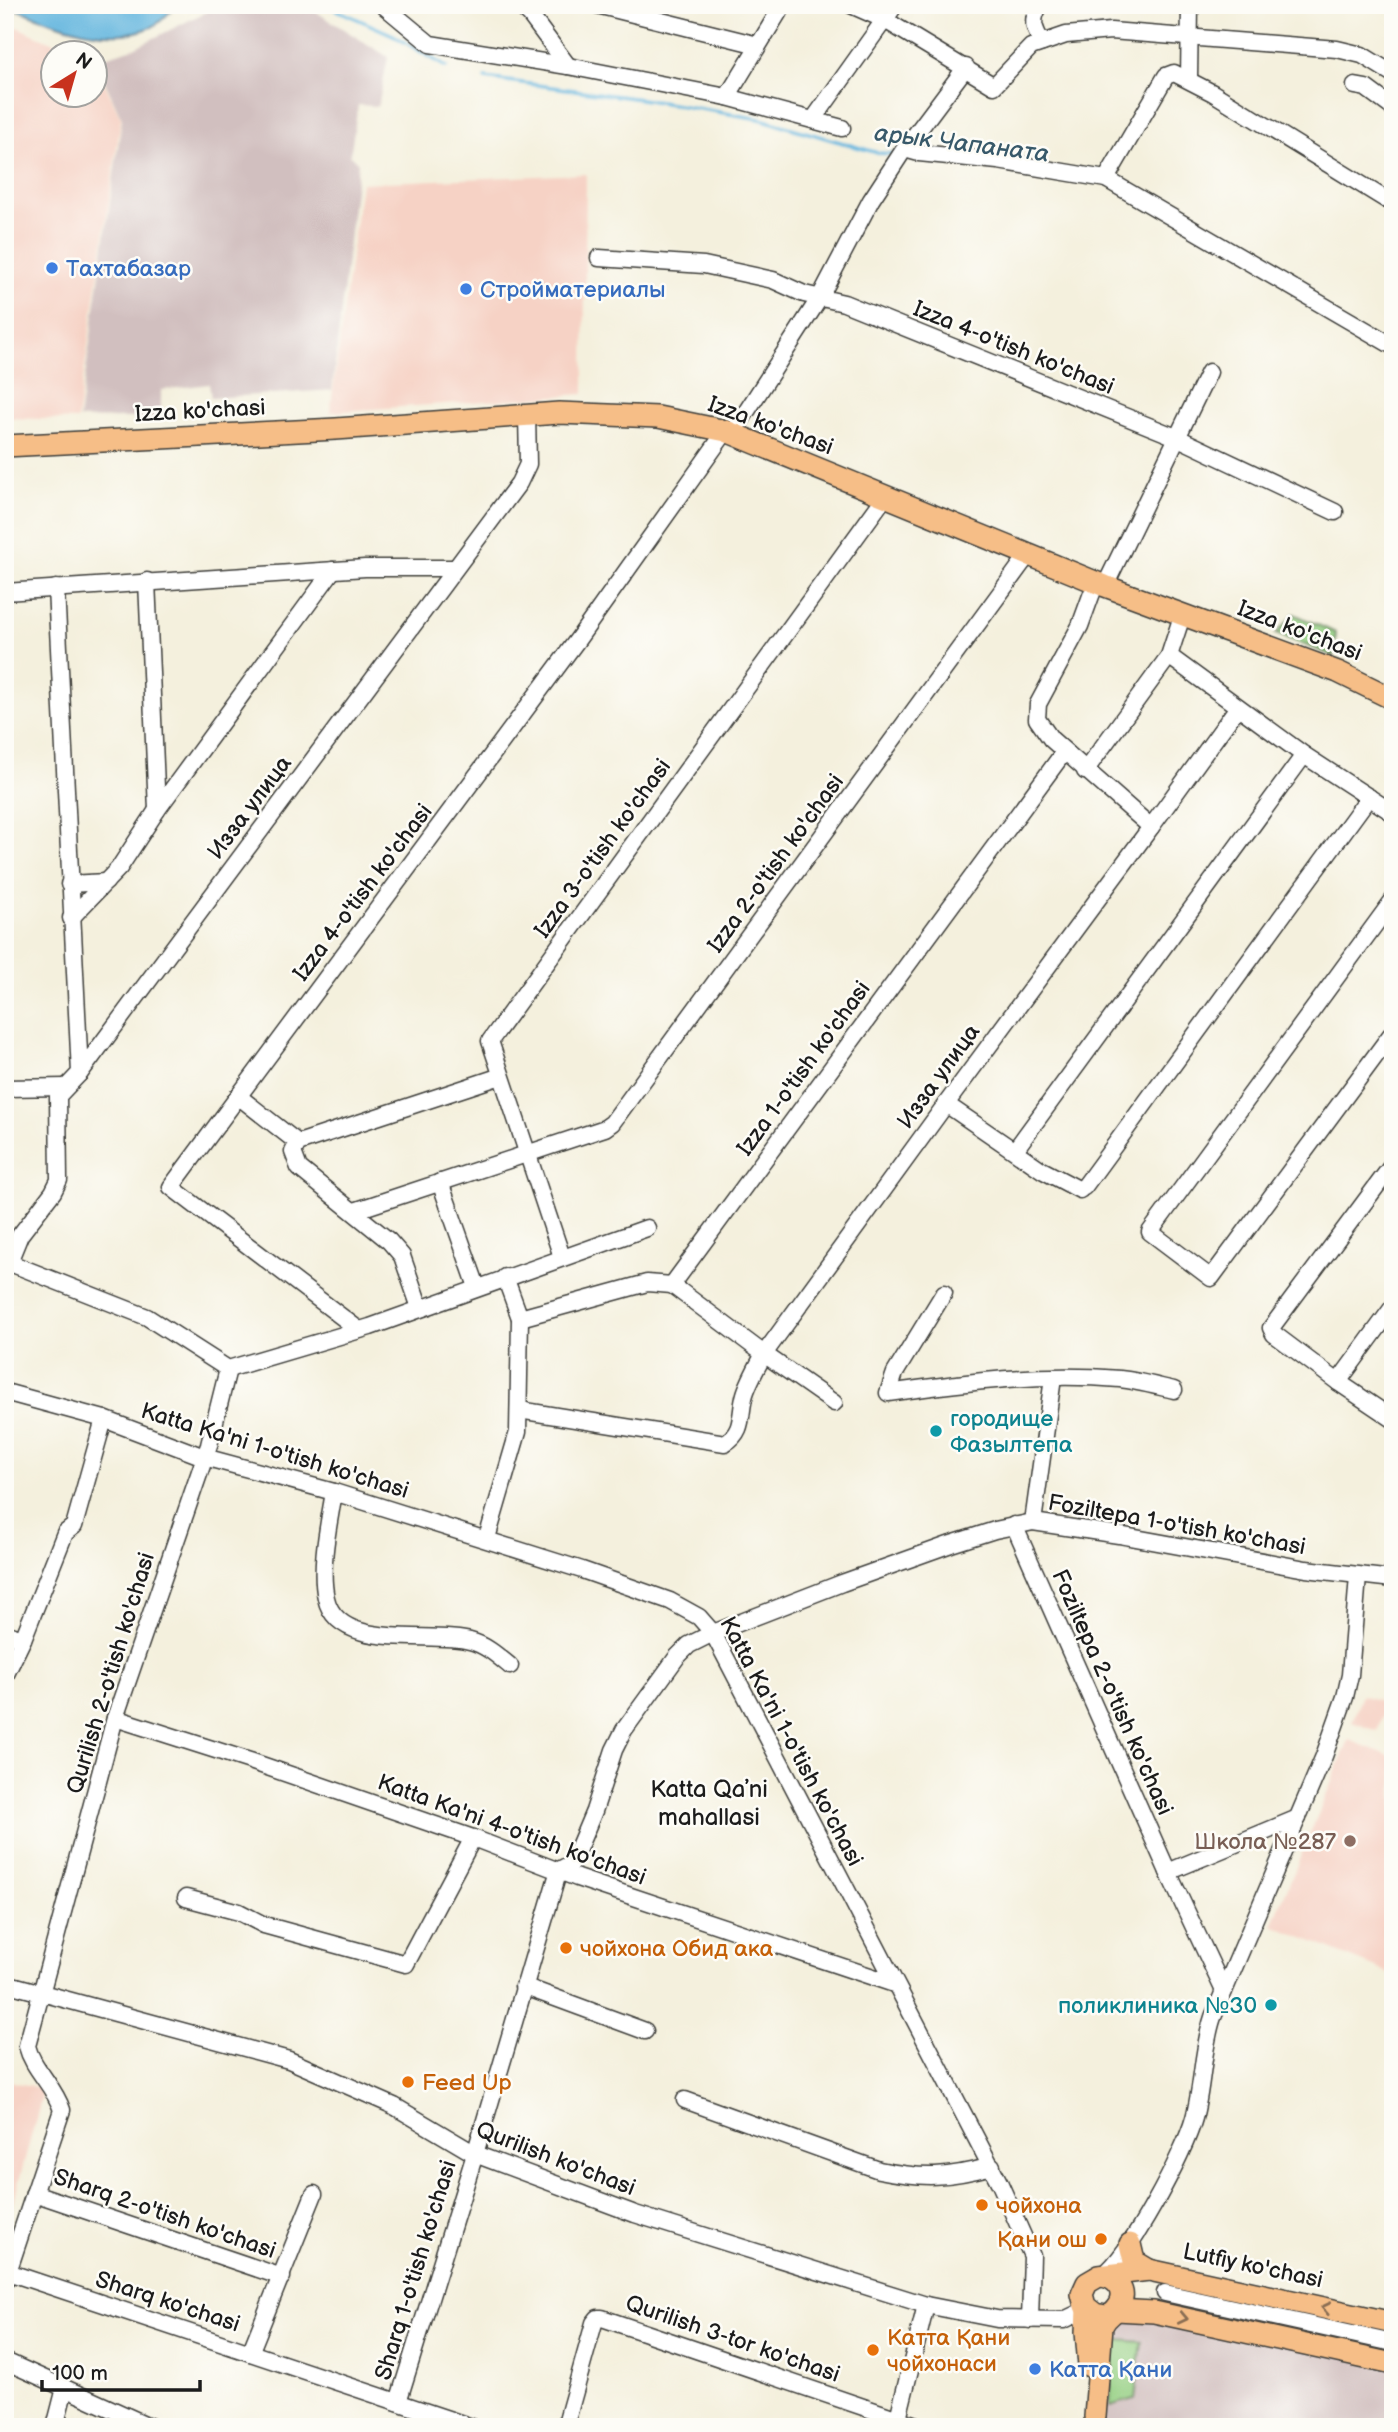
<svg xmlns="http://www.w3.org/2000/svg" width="1398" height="2432" font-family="'Balsamiq Sans',sans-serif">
<rect width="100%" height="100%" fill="#fdfcf7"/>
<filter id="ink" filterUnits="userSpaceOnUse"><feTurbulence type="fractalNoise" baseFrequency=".0143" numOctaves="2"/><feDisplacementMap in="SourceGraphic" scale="14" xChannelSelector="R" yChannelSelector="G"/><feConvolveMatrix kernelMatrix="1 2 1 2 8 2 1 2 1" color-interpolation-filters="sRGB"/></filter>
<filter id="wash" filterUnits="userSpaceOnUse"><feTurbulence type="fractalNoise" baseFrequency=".00686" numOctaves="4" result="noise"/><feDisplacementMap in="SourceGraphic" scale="28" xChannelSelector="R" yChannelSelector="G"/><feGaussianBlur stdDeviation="1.57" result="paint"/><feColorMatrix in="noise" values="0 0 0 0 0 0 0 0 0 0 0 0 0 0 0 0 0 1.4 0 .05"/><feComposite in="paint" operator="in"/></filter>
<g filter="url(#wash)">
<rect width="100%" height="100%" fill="#f4f0dd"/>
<g fill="#f6d2c5">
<polygon points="5,22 75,52 52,52 52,94 94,94 95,64 121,118 77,420 5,418"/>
<polygon points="586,174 584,394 330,412 361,183"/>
<polygon points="1362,1695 1387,1704 1377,1731 1352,1722"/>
<polygon points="1349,1740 1393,1757 1393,1975 1272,1925"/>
<polygon points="5,2080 44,2089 5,2232"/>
</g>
<g fill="#d1bfbf">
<polygon points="220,5 305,5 388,57 378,106 358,105 350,155 358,163 332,390 211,398 209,384 161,390 161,417 79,419 122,119 95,60 134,48"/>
<polygon points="1113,2312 1393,2364 1393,2427 1095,2427"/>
</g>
<g fill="#96d084" stroke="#597650" stroke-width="2">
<polygon points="1294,614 1336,633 1334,656 1276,634"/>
<polygon points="1117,2340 1142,2342 1135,2399 1110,2406 1113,2346 1115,2346"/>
</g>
<path fill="#62b5de" stroke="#3f687d" stroke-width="2" d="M5,5H177C169,12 161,23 152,27C107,46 56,24 13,8L5,9Z"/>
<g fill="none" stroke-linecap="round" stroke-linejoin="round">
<g stroke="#62b5de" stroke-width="3.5">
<polyline points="326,5 393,35 446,67"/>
<polyline points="485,78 648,100 760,119 878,153 895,154"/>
</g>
</g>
</g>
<g filter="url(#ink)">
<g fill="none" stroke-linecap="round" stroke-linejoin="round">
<g stroke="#3c3c39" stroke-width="19">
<g id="minor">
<polyline points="383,5 430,44 568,66 727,97 783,5"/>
<polyline points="519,5 530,15 568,66"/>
<polyline points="597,5 758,45"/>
<polyline points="851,5 885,20 994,86 1031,47 1066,35 1111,31 1337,49 1362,55 1393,74"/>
<path d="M1040,5C1030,21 1034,28 1042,43"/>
<polyline points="1189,79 1190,5"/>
<polyline points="1355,86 1366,88 1393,108"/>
<polyline points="727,97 842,128"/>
<polyline points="813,120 895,5"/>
<polyline points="905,149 919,153 998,161 1106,179 1393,346"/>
<polyline points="1106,179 1166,76 1174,73 1213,93 1393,204"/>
<polyline points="599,258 704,265 773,280 804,294 844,303 1176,437 1335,512"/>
<polyline points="732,434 819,299 871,200 903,151 966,67"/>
<polyline points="147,581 157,810"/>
<polyline points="1105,586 1209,372"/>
<polyline points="5,592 365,568 455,568"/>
<polyline points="1169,656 1304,755 1393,813"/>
<polyline points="1085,771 1169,656 1183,613"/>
<polyline points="1151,827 1238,707"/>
<polyline points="69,884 106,882"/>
<polyline points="1393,900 1150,1232 1211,1278 1393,1032"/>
<polyline points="71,918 119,868 157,810 333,570"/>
<polyline points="80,1073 519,483 528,464 527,414"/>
<polyline points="5,1088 66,1087"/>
<polyline points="238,1096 298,1143"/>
<polyline points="946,1104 1042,1170 1080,1190"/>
<polyline points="1015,1150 1304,755"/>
<polyline points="1393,1164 1271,1328 1274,1334 1338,1382 1393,1419"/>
<polyline points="440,1182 477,1287"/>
<polyline points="1084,1187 1369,797"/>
<polyline points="354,1211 605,1128 612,1123 1028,555"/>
<polyline points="562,1257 490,1041 885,497"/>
<polyline points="5,1261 147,1317 228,1369 370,1327 647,1228"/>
<polyline points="9,1262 20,1235 53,1192 59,1180 58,1096 80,1073 56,588"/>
<polyline points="672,1285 764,1354 834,1403"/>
<path d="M944,1293L895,1373L888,1393C966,1382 1041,1372 1120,1379C1138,1381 1156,1386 1174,1390"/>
<polyline points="420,1308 402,1256 389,1241 299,1168 293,1152 298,1143 501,1076"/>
<polyline points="520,1318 647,1283 672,1285 1064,752"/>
<polyline points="359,1330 171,1187 578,639 726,431"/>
<polyline points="1338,1382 1393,1307"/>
<polyline points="5,1392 104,1419 204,1457 334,1492 582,1570 670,1601 699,1617 713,1633 1000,2184 1032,2256 1030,2320"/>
<path d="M519,1410L725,1443C745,1431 739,1414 745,1394C749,1381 757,1367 764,1354L946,1104L1151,827L1051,739L1037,719L1038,704L1080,626L1096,582"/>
<path d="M334,1492C329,1523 319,1567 326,1598C338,1653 431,1630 470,1641C486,1645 498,1656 510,1666"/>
<polyline points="1033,1522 1053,1378"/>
<polyline points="1014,1525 1168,1872 1224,1991"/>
<polyline points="487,1538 518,1432 520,1318 505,1277"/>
<polyline points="5,1633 23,1639"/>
<polyline points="5,1676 23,1639 65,1533 74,1526 104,1419"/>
<polyline points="115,1718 250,1761 473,1838 577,1878 894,1984"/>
<polyline points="1168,1872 1298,1818"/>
<polyline points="186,1898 239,1912 264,1925 406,1964 473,1838"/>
<polyline points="5,1983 289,2060 394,2106 475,2154 635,2214 926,2305 997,2319 1064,2320 1087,2309"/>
<polyline points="523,1986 645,2031"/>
<path d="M685,2100L879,2170C923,2179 948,2178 992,2166"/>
<polyline points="34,2193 282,2277"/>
<polyline points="8,2272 472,2427"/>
<path d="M1102,2276C1130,2256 1185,2152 1194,2118C1203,2085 1202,2049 1213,2017L1324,1756L1345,1697L1350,1675L1358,1576"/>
<path d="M5,2281L62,2110C54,2085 33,2070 27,2046L115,1718L209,1445L228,1369"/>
<polyline points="1165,2293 1393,2343"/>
<polyline points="250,2353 314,2194"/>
<polyline points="5,2361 151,2427"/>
<polyline points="398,2402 475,2154 559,1870 572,1863 594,1811 614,1750 624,1730 677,1657 689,1645 713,1633 842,1583 951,1544 995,1530 1033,1522 1119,1535 1306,1569 1393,1579"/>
<polyline points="898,2418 926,2305"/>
<polyline points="55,2427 65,2388"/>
<polyline points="565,2427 594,2323 598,2318 602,2318 922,2427"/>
</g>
</g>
<g stroke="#3c3c39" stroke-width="24">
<g id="major">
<polyline points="5,446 336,429 559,413 658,417 726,431 1105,586 1338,672 1393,699"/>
<polyline points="1130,2244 1134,2261 1149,2270"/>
<polyline points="1087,2309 1086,2332 1089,2366"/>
<polyline points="1116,2310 1154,2312 1393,2364"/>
<polyline points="1106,2316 1095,2314 1085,2306 1082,2294 1087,2283 1099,2276 1149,2270 1393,2323"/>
<path d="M1095,2417L1102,2326C1108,2313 1115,2315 1120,2304C1127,2290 1116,2278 1102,2276"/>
</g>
</g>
<use href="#minor" stroke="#fff" stroke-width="16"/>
<use href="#major" stroke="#f6be87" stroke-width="21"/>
</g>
<defs><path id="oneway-chevron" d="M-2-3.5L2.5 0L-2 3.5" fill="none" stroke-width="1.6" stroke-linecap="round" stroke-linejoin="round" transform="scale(1.75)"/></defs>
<g stroke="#896d52">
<use href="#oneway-chevron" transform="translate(1326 2308) rotate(-168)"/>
<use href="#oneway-chevron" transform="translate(1183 2318) rotate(12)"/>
</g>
</g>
<g fill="#3f7fe0" stroke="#fdfcf7" stroke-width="2.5">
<circle cx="52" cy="268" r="7"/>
<circle cx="466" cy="289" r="7"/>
<circle cx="1035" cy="2369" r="7"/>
</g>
<g fill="#0f9aa8" stroke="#fdfcf7" stroke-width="2.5">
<circle cx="936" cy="1431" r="7"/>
<circle cx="1271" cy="2005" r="7"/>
</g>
<circle fill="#8d6e63" stroke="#fdfcf7" stroke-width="2.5" cx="1350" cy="1841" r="7"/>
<g fill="#e8710a" stroke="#fdfcf7" stroke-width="2.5">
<circle cx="566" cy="1948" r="7"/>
<circle cx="408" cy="2082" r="7"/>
<circle cx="982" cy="2205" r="7"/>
<circle cx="1101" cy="2239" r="7"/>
<circle cx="873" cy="2350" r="7"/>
</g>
<g text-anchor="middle" stroke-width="5" stroke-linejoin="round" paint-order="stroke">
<g font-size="23" fill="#366cbe" stroke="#fdfcf7" text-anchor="start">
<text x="66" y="276">Тахтабазар</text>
<text x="480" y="297">Стройматериалы</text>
<text x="1049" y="2377">Катта Қани</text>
</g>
<g font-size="23" fill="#1c1c1c" stroke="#fdfcf7">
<text transform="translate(1014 347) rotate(22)" y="8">Izza 4-o'tish ko'chasi</text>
<text transform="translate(200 410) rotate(-3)" y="8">Izza ko'chasi</text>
<text transform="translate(771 425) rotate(20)" y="8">Izza ko'chasi</text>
<text transform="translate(1300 630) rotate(21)" y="8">Izza ko'chasi</text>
<text transform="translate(249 807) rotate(-53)" y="8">Изза улица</text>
<text transform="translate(602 848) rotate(-54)" y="8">Izza 3-o'tish ko'chasi</text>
<text transform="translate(775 863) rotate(-54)" y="8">Izza 2-o'tish ko'chasi</text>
<text transform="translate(362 892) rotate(-53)" y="8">Izza 4-o'tish ko'chasi</text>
<text transform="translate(803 1068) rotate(-54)" y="8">Izza 1-o'tish ko'chasi</text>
<text transform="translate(938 1076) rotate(-54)" y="8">Изза улица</text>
<text transform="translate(275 1450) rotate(17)" y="8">Katta Ka'ni 1-o'tish ko'chasi</text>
<text transform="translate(1177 1524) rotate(10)" y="8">Foziltepa 1-o'tish ko'chasi</text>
<text transform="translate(110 1673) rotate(-73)" y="8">Qurilish 2-o'tish ko'chasi</text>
<text transform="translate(1113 1692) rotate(66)" y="8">Foziltepa 2-o'tish ko'chasi</text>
<text transform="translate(792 1741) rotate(62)" y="8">Katta Ka'ni 1-o'tish ko'chasi</text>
<text transform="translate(512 1829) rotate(20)" y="8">Katta Ka'ni 4-o'tish ko'chasi</text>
<text transform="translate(556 2158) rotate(21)" y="8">Qurilish ko'chasi</text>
<text transform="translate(165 2213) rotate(19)" y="8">Sharq 2-o'tish ko'chasi</text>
<text transform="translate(1253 2265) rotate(12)" y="8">Lutfiy ko'chasi</text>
<text transform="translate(415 2270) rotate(-73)" y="8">Sharq 1-o'tish ko'chasi</text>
<text transform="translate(168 2301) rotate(18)" y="8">Sharq ko'chasi</text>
<text transform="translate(733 2338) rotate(19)" y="8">Qurilish 3-tor ko'chasi</text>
</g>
<g font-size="23" fill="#0d838f" stroke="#fdfcf7" text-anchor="start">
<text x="950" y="1426">городище<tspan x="950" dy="26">Фазылтепа</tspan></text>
<text x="1257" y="2013" text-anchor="end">поликлиника №30</text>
</g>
<g font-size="23" fill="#785e54" stroke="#fdfcf7" text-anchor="end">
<text x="1336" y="1849">Школа №287</text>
</g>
<g font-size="23" fill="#c56008" stroke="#fdfcf7" text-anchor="start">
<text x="580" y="1956">чойхона Обид ака</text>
<text x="422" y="2090">Feed Up</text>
<text x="996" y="2213">чойхона</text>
<text x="1087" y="2247" text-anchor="end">Қани ош</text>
<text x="887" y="2345">Катта Қани<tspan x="887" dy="26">чойхонаси</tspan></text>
</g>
<g font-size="24" font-style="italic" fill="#38596a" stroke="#fdfcf7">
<text transform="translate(962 143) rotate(7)" y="8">арык Чапаната</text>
</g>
<g font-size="24" fill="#1c1c1c" stroke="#fdfcf7">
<text x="709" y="1797">Katta Qaʼni<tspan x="709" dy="28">mahallasi</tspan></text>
</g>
</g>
<rect width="1398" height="2432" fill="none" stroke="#fdfcf7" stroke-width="28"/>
<g transform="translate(74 74) rotate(37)"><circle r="33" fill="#fdfcf7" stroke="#a3a29f" stroke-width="2"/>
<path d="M0-5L12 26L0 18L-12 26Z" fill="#c8321e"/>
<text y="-10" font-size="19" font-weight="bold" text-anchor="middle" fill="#1c1c1c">N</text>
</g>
<path d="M42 2380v10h158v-10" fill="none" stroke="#1c1c1c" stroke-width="3.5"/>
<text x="52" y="2380" font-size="21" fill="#1c1c1c" stroke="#fdfcf7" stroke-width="5" paint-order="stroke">100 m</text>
</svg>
